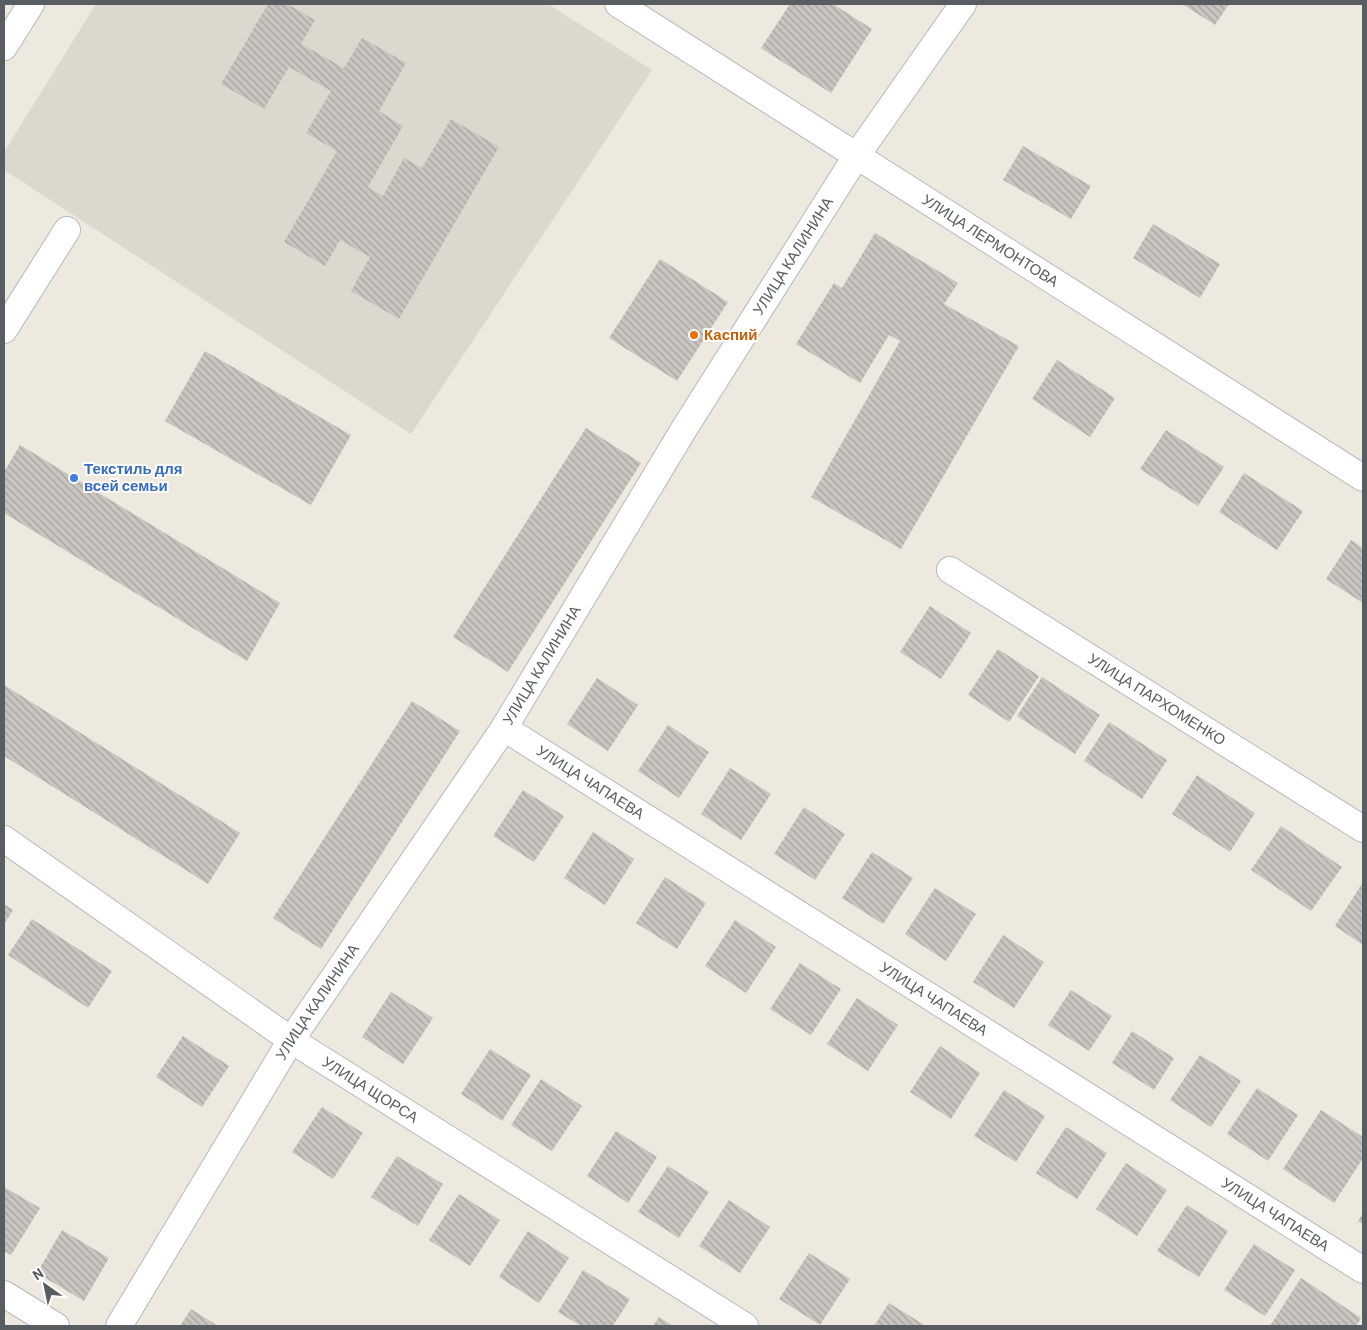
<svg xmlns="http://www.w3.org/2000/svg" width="1367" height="1330" font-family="Barlow,sans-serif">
<defs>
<pattern id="building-back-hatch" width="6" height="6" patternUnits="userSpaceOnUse" patternTransform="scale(1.25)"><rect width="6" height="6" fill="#c9c5bf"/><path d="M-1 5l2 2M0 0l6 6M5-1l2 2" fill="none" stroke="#a6a39f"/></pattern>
</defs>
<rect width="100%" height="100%" fill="#ede9df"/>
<polygon fill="#dcd8ce" points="96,4 548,4 652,70 411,434 4,170 4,152"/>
<g fill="url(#building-back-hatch)">
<polygon points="268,4 287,4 315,20 301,44 344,68 362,38 406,63 379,111 403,126 368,187 383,196 404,158 422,168 451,119 499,147 399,319 351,291 370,257 340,240 325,266 284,242 337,151 306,133 331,91 289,67 264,109 221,84"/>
<polygon points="790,4 833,4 872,29 831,93 761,48"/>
<polygon points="1182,4 1229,4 1215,25"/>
<polygon points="1023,146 1091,186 1071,219 1003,180"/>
<polygon points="1153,224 1220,264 1200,298 1133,258"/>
<polygon points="875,233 958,283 944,304 1019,346 901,549 811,497 900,341 889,335 860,383 796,344 834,283 842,288"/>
<polygon points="660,259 728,302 677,381 609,338"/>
<polygon points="205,351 351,435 311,505 165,421"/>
<polygon points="1057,360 1115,398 1090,437 1032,399"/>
<polygon points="586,428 641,463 508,672 453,637"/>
<polygon points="1166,430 1224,467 1198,506 1140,469"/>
<polygon points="20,445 280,603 247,661 4,513 4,472"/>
<polygon points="1244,473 1303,511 1277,550 1219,512"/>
<polygon points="1351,540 1363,548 1363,603 1326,579"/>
<polygon points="930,606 971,633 941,679 900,652"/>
<polygon points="998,649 1039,676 1009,722 968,695"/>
<polygon points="1042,677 1100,715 1075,754 1017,716"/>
<polygon points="597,678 638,705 608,751 567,724"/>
<polygon points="4,685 240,833 208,884 4,756"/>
<polygon points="412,701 460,731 321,949 273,918"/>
<polygon points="1109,722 1167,760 1142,799 1084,761"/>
<polygon points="668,725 709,752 679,798 638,771"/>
<polygon points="730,768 771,794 741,840 701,814"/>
<polygon points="1197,775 1255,813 1230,852 1172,814"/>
<polygon points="523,790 564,816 534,862 493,836"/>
<polygon points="804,807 845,834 815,880 774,854"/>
<polygon points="1281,826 1342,867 1311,911 1251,870"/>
<polygon points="593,832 634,859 605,905 564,878"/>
<polygon points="872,852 913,878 883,924 842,898"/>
<polygon points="665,877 706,903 677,949 636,923"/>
<polygon points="1363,882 1363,945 1335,926"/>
<polygon points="935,888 976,914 946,961 905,934"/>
<polygon points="4,904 13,910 4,924"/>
<polygon points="32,919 112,971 88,1008 8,955"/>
<polygon points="735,920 776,947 746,993 705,966"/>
<polygon points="1003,935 1044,962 1014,1008 973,982"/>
<polygon points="800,963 841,989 811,1035 770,1009"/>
<polygon points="1071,990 1112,1016 1089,1051 1048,1025"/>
<polygon points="391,992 433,1018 403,1064 362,1037"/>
<polygon points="857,998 898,1025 868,1071 827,1044"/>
<polygon points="1132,1031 1174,1058 1154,1090 1112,1063"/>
<polygon points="183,1036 229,1066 202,1107 156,1077"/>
<polygon points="940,1046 980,1073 951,1119 910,1092"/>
<polygon points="490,1049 531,1075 502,1121 461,1094"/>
<polygon points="1200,1055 1241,1081 1211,1127 1170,1100"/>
<polygon points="541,1079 582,1106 552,1151 511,1125"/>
<polygon points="1257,1088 1298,1115 1268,1161 1227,1134"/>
<polygon points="1004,1090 1045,1116 1016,1162 974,1136"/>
<polygon points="322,1107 363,1133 333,1179 292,1152"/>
<polygon points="1321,1110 1363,1137 1363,1158 1334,1203 1283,1169"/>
<polygon points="1066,1127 1107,1153 1077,1199 1036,1173"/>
<polygon points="616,1131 657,1157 628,1203 587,1176"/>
<polygon points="397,1156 443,1184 418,1226 371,1197"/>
<polygon points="1126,1163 1167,1190 1137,1236 1096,1209"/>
<polygon points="668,1166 709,1192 679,1238 638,1212"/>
<polygon points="4,1187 40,1208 11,1255 4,1251"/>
<polygon points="459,1194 500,1220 470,1266 429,1240"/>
<polygon points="729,1200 770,1227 740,1273 699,1246"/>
<polygon points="1187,1205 1228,1231 1199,1277 1157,1251"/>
<polygon points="1363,1213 1363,1224 1358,1221"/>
<polygon points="62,1230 109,1258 84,1301 37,1273"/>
<polygon points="528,1231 569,1258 539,1303 499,1277"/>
<polygon points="1254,1244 1295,1270 1265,1316 1224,1290"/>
<polygon points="809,1253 850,1279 820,1325 779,1299"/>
<polygon points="583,1270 630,1299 613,1326 581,1326 558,1312"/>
<polygon points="1301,1278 1361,1318 1356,1326 1270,1326"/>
<polygon points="889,1303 926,1326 874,1326"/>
<polygon points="191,1309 218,1326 180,1326"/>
<polygon points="659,1317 673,1326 653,1326"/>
</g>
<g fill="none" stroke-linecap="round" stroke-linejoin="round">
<g stroke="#b5b8bd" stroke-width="28">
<g id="minor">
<path id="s1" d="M618,4L1363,478"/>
<polyline points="4,47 31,4"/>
<polyline points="4,330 67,230"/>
<path id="s2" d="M950,570L1363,829"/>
<path id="s3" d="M504,728L1363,1270"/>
<path id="s4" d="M4,839L291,1040L745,1326"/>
<polyline points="4,1294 56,1326"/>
<path id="s5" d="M119,1326L291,1040L504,728L684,429L857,155L963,4"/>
</g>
</g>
<use href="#minor" stroke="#fff" stroke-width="26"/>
</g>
<circle fill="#e8710a" stroke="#fff" stroke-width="2" cx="694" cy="335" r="5"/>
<circle fill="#3f7fe0" stroke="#fff" stroke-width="2" cx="74" cy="478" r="5"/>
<g text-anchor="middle" stroke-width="4" stroke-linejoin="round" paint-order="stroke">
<g font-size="15" fill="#585d62" stroke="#fff">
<text dy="5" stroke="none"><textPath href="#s1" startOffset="441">УЛИЦА ЛЕРМОНТОВА</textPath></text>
<text dy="5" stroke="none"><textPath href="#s5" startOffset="1265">УЛИЦА КАЛИНИНА</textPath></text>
<text dy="5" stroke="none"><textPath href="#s5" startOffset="785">УЛИЦА КАЛИНИНА</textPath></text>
<text dy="5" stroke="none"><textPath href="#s2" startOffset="244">УЛИЦА ПАРХОМЕНКО</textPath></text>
<text dy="5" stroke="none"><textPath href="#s3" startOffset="102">УЛИЦА ЧАПАЕВА</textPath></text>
<text dy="5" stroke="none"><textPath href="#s3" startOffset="508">УЛИЦА ЧАПАЕВА</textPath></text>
<text dy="5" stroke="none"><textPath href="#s5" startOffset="380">УЛИЦА КАЛИНИНА</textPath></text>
<text dy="5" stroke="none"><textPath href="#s4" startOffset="444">УЛИЦА ЩОРСА</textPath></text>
<text dy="5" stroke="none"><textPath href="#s3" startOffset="912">УЛИЦА ЧАПАЕВА</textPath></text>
</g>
<g font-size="15" font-weight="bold" fill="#c56008" stroke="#fff" text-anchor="start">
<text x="704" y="340">Каспий</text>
</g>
<g font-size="15" font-weight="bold" fill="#366cbe" stroke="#fff" text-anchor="start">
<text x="84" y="474">Текстиль для<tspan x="84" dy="17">всей семьи</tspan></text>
</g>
</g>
<rect width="1367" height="1330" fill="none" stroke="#585d62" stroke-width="10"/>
<g transform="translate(45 1285) rotate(327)" stroke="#ffffff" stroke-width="4" paint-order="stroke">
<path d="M0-4L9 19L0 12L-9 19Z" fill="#585d62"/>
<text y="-8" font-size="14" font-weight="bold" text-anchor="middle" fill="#585d62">N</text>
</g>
</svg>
